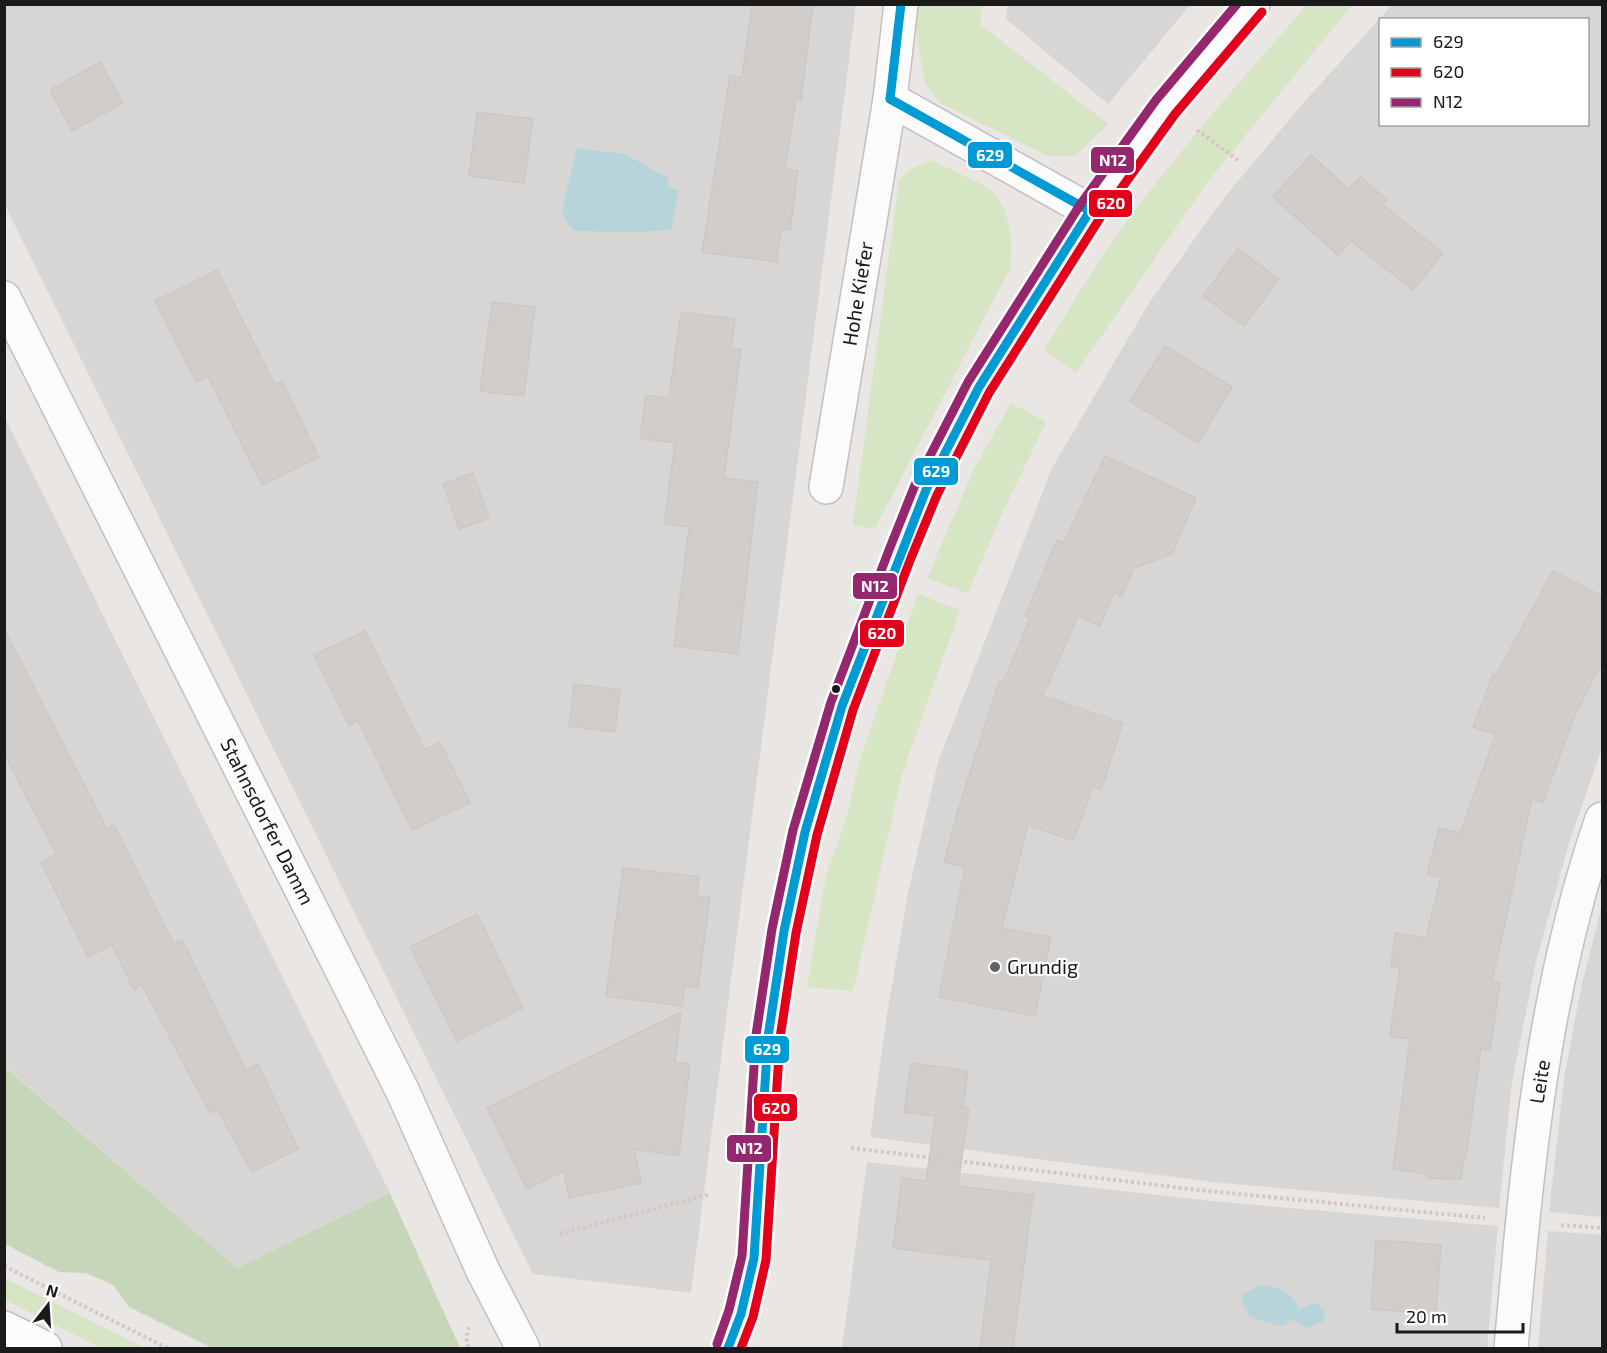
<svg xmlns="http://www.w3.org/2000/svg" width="1607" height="1353" font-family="'Exo 2',sans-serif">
<rect width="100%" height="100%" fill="#e9e6e3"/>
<g fill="#d8d6d4" fill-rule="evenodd">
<polygon points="5,5 856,5 691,1293 533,1274 5,205"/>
<polygon points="1008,5 1008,4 1190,5 1108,104 1006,19"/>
<path d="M1392,5H1602V748L1570,840L1536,961L1512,1083L1499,1208L1213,1182L870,1137L887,1014L908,893L938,762L1052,468L1149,303L1223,199L1305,101ZM1380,20H1588V124H1380Z"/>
<polygon points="4,416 390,1193 237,1268 5,1066"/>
<polygon points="1602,905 1602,1217 1549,1212 1564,1079 1581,988"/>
<polygon points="867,1162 1211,1201 1498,1226 1487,1348 842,1348"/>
<polygon points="1548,1231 1602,1235 1602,1348 1538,1348"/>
</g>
<polygon fill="#d7d6d4" points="857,1318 956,1333 954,1348 852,1348"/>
<g fill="#d6e5c3">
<path d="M1308,4L1352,5L1206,184L1076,373L1044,350C1074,301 1104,250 1139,205C1192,136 1250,70 1308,4Z"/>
<polygon points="916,5 982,5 980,24 1108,124 1075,156 1048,156 940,103 925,84 914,22"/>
<path d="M931,160C947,169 981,181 993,193C1011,211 1013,244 1010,268L874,530L853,524L899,181L908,170Z"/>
<polygon points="1011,403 1046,422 1002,514 968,593 927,578 974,469"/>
<polygon points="918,594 960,610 902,774 853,991 807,987 826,876 847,815 860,759"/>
<polygon points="4,1278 145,1348 101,1348 5,1300"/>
</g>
<polygon fill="#c5d6b9" points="4,1066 237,1268 390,1193 460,1348 212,1348 129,1307 113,1285 86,1273 59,1272 5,1244"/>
<g fill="#b8d4db">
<polygon points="577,148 625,154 668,178 669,187 679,190 671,230 637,232 574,231 568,224 562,210"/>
<path d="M1261,1285C1278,1286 1288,1291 1298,1305L1297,1311L1312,1303L1318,1304L1325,1313L1323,1322L1305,1328L1292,1319L1283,1327L1251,1318L1241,1301L1243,1294Z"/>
</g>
<g fill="#d0cdca" stroke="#ccc8c5" stroke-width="1.5">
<polygon points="752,4 813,4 801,100 796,99 785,169 798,171 790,230 781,229 777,262 702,252 730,76 742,77"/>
<polygon points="100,62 123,103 72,131 50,90"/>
<polygon points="477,112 533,119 524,183 469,176"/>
<polygon points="1311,155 1349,189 1361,177 1387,200 1383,205 1443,253 1413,290 1351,241 1338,255 1273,197"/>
<polygon points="1238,249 1279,279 1244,326 1203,296"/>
<polygon points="217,270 275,385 282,381 319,457 262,485 208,376 196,382 155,301"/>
<polygon points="492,302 535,307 524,396 480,391"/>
<polygon points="681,312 735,319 731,348 741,349 724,478 758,482 738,654 674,646 689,527 664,524 675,443 640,438 646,395 669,398"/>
<polygon points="1165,346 1232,387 1198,443 1130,401"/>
<polygon points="1105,456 1196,498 1172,554 1134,568 1122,596 1114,593 1100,626 1078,616 1043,696 1123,723 1101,790 1093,787 1073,841 1028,825 1002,928 1051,937 1035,1016 939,997 965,867 944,862 959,807 999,682 1003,683 1030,618 1025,616 1057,540 1064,542"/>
<polygon points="473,473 489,518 459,529 443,484"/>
<polygon points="1553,571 1602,596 1602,662 1574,717 1543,803 1532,799 1492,982 1500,983 1490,1050 1481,1049 1466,1158 1464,1158 1461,1179 1427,1178 1428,1174 1393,1169 1410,1039 1390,1036 1400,967 1391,966 1395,933 1426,938 1441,877 1427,874 1439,828 1460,833 1496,734 1473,727 1493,674 1496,675"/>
<polygon points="4,629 107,829 114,825 174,944 182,940 246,1070 258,1064 298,1149 252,1172 217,1109 210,1113 142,985 134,990 112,945 88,957 41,862 56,854 4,753"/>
<polygon points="365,631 425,750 440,742 470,803 412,830 358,721 349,725 314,655"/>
<polygon points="574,684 620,690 615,732 569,726"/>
<polygon points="623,868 699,877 697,896 710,897 698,988 685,986 682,1006 606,996"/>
<polygon points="477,914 523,1008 457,1041 410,947"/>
<polygon points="681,1012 675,1062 690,1064 679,1156 634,1149 641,1183 569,1198 564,1171 527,1189 487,1108"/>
<polygon points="911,1063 968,1071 963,1107 969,1108 958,1186 1033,1195 1013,1348 980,1348 991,1260 893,1248 902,1178 926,1181 935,1116 904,1112"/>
<polygon points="1376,1240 1441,1245 1436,1314 1371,1309"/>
</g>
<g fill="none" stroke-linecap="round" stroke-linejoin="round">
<g stroke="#c1c0bf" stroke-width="36">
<g id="minor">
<polyline points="890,99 1090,211"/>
<path id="s1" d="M4,298L403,1092L483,1271L523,1348"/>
<path id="s2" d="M826,487L890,99L901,4"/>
<polyline points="4,1328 45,1348"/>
<polyline points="728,1348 741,1314 754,1258 768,1037 784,931 805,832 842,706 900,554 926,490 979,387 1090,211 1166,107 1253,4"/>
<path id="s3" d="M1511,1348C1527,1167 1542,993 1602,819"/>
</g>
</g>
<g stroke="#d4c6c5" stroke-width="4" stroke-dasharray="3 3" stroke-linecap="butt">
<polyline points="1197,130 1239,161"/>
<polyline points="851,1148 1198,1190 1485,1218"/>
<polyline points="1561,1225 1602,1228"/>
<polyline points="560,1234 710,1194"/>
<polyline points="4,1266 167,1348"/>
<polyline points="469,1327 466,1338 469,1348"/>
</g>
<use href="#minor" stroke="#fcfbfb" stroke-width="33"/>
<g stroke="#fff" stroke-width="14">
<g id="bus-1">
<polyline points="890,99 1090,211"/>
<polyline points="890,99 901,4"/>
<polyline points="728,1348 741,1314 754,1258 768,1037 784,931 805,832 842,706 926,490 979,387 1090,211"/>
</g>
</g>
<g stroke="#fff" stroke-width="14">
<polyline id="bus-2" points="741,1348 753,1317 766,1260 780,1038 796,933 817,835 853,710 911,558 937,495 989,393 1100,218 1175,114 1262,12"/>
</g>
<g stroke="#fff" stroke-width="14">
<polyline id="bus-3" points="717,1344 729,1310 742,1256 756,1035 772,929 793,830 831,702 889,550 915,485 968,382 1080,205 1156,100 1237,4"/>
</g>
<use href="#bus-1" stroke="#009bd5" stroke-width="9"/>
<use href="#bus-2" stroke="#e2001a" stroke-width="9"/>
<use href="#bus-3" stroke="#95276e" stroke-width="9"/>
</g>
<circle fill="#1a1a1a" stroke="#fff" stroke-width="2" cx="836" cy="689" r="5"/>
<circle fill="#626160" stroke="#fff" stroke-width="2" cx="995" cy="967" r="6"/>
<g text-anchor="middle" stroke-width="4.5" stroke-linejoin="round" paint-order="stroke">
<g font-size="20" fill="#1a1a1a" stroke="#fff">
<text dy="7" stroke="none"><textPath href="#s2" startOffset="196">Hohe Kiefer</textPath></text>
<text dy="7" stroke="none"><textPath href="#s1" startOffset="586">Stahnsdorfer Damm</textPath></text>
<text dy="7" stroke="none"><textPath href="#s3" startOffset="268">Leite</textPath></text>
</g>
<g font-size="20" fill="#1a1a1a" stroke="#fff" text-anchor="start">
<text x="1007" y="974">Grundig</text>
</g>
</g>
<g stroke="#fff" stroke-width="2">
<rect x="967" y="141" width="46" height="28" rx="6" fill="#009bd5"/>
<rect x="1090" y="146" width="45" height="28" rx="6" fill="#95276e"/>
<rect x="1088" y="189" width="45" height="29" rx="6" fill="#e2001a"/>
<rect x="913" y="457" width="46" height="29" rx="6" fill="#009bd5"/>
<rect x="852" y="572" width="46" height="28" rx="6" fill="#95276e"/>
<rect x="859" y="619" width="46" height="29" rx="6" fill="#e2001a"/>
<rect x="744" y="1035" width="46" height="29" rx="6" fill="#009bd5"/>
<rect x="753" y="1093" width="45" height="29" rx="6" fill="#e2001a"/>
<rect x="726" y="1134" width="46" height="29" rx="6" fill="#95276e"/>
</g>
<g font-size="16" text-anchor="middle" font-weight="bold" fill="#fff">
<text x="990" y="161">629</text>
<text x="1113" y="166">N12</text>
<text x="1111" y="209">620</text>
<text x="936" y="477">629</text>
<text x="875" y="592">N12</text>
<text x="882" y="639">620</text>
<text x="767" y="1055">629</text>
<text x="776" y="1114">620</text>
<text x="749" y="1154">N12</text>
</g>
<rect width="1607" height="1353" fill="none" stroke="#1a1a1a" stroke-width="12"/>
<rect x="1379" y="18" width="210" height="108" fill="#ffffff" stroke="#a3a3a3" stroke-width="1.5"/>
<rect x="1391" y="38" width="30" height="9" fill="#009bd5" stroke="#a3a3a3" stroke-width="1.5"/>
<text x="1433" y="48" font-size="18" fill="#1a1a1a">629</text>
<rect x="1391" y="68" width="30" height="9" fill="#e2001a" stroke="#a3a3a3" stroke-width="1.5"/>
<text x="1433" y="78" font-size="18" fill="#1a1a1a">620</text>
<rect x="1391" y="98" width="30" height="9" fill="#95276e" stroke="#a3a3a3" stroke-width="1.5"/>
<text x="1433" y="108" font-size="18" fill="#1a1a1a">N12</text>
<g transform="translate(48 1305) rotate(17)" stroke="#ffffff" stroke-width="4.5" paint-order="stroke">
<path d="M0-4.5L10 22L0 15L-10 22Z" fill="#1a1a1a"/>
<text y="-9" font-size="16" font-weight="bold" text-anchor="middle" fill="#1a1a1a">N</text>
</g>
<path d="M1397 1323v9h126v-9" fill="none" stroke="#1a1a1a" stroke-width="3"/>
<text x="1406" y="1323" font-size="18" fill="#1a1a1a" stroke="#ffffff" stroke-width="4.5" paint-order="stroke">20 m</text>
</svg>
